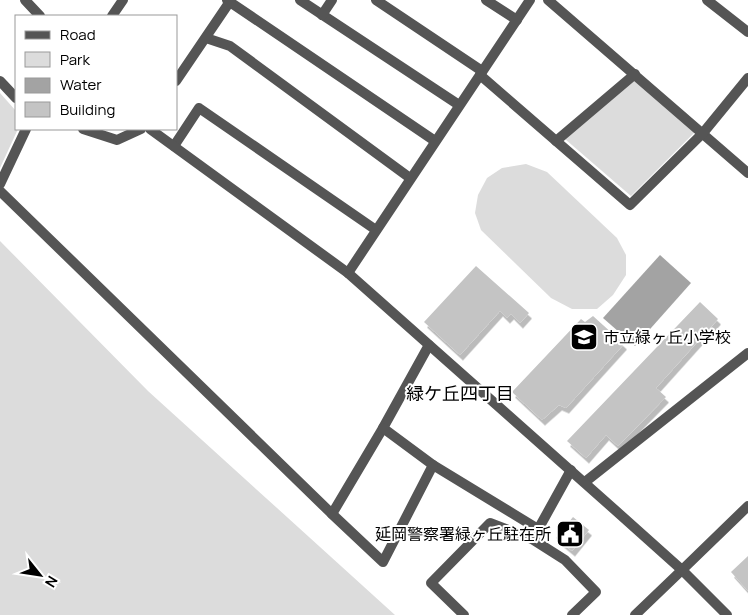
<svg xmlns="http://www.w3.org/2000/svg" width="748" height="615" font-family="Manrope,'Noto Sans JP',sans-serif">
<defs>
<filter id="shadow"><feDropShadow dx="3" dy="5.5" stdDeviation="0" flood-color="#0004"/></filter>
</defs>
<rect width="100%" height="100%" fill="#fff"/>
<g fill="#dcdcdc">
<polygon points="635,79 695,132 631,196 565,139"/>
<polygon points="0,93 16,111 16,129 18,129 0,168"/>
<polygon points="526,164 547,172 617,238 626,255 626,275 613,295 597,309 572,309 551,298 481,230 475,213 478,195 487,178 502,168"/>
<polygon points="0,241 148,391 395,615 0,615"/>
</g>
<polygon fill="#a3a3a3" points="660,255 691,283 635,346 603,318"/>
<g fill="#c4c4c4" filter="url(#shadow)">
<polygon points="476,266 529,313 520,323 511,314 507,318 500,311 460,355 424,322"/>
<polygon points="700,302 718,319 656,388 666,397 618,446 606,435 586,458 567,441"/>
<polygon points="593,316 624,344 566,408 559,405 542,420 512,392 581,319 585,322"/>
<polygon points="573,517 589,530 572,551 556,538"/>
<polygon points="748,556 748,591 731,572"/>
</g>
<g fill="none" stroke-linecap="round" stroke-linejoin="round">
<g stroke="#555" stroke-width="10">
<polyline points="227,0 435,141"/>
<polyline points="300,0 459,105"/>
<polyline points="376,0 482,71"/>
<polyline points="486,0 517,20"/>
<polyline points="548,0 748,173"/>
<polyline points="707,0 748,32"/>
<polyline points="322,15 332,0"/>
<polyline points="112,16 123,0"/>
<polyline points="206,38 230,46 410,178"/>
<polyline points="480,75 630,205 703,133 748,78"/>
<polyline points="0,81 16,98"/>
<polyline points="176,81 231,0"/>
<polyline points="83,129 117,140 141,129"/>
<polyline points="556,141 635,74"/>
<polyline points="174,146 199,108 376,230"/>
<polyline points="0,184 26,129"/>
<polyline points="0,191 332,514 383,428 429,345"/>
<polyline points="348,273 530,0"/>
<polyline points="383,428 433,465 538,529"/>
<polyline points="585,482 748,353"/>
<polyline points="332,514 383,562 433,465"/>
<polyline points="535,535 571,470"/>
<polyline points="464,615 431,583 490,523 532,539 565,560 596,592 572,615"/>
<polyline points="635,615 682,570"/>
</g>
<g stroke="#555" stroke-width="10">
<polyline points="25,0 40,16"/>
<polyline points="150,129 348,273 615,510 682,570 727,615"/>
<polyline points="682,570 748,506"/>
</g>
</g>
<defs>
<g id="school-square" transform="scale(1.4375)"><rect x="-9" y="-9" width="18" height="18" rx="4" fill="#000" stroke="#fff"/><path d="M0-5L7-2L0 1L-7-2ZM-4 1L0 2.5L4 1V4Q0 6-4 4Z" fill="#fff"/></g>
<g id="civic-square" transform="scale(1.4375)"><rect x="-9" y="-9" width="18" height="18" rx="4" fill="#000" stroke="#fff"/><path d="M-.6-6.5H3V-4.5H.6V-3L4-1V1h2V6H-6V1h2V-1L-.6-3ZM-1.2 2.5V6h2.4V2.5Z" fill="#fff"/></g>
</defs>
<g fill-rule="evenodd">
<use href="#school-square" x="584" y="337"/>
<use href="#civic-square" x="570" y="534"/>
</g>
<g text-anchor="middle" stroke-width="4" stroke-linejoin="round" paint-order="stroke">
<g font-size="16" fill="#000" stroke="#fff" text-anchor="start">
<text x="603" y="343">市立緑ヶ丘小学校</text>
<text x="551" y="540" text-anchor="end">延岡警察署緑ヶ丘駐在所</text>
</g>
<g font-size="18" fill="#000" stroke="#fff">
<text x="460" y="400">緑ケ丘四丁目</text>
</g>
</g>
<rect x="15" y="15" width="162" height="115" fill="#ffffff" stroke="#999999"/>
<rect x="25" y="31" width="25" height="8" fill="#555555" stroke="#999999"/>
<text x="60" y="40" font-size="15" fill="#000000">Road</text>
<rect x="25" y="52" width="25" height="15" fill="#dcdcdc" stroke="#999999"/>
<text x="60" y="65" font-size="15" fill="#000000">Park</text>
<rect x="25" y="78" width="25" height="15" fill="#a3a3a3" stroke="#999999"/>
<text x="60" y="90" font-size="15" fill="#000000">Water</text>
<rect x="25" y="102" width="25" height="15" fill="#c4c4c4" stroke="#999999"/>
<text x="60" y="115" font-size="15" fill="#000000">Building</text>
<g transform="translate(40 575) rotate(120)" stroke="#ffffff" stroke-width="4" paint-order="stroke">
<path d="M0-4L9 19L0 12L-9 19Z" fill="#000000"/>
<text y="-8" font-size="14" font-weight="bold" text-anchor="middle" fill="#000000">N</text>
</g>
</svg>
